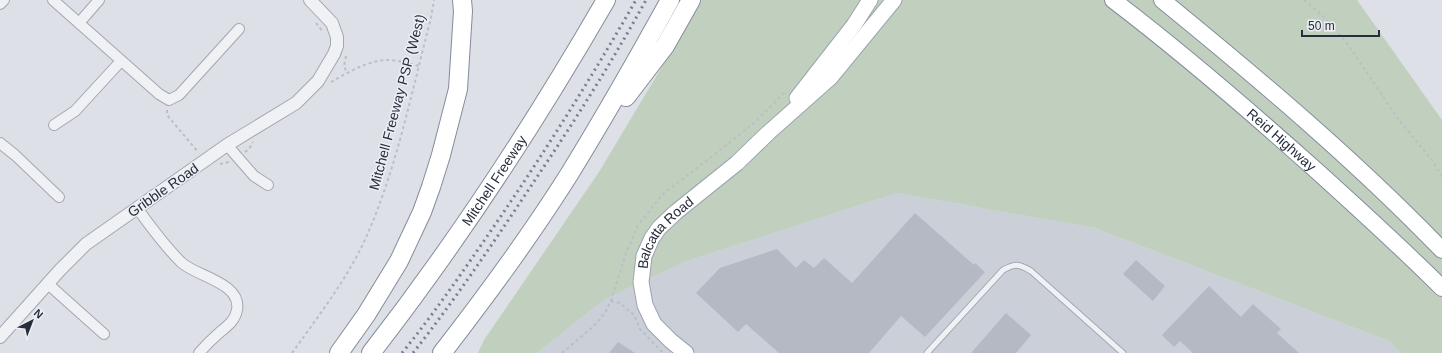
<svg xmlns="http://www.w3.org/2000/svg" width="1442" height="353" font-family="Helvetica,sans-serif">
<rect width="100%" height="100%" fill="#dde0e6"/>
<polygon fill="#cbcfd8" points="897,193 1095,228 1389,341 1401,353 537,353 605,299 687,261"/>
<polygon fill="#c1d0be" points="702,0 1357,0 1442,120 1442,353 1401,353 1389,341 1095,228 897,193 687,261 605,299 537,353 478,353 484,340 599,172"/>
<g fill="#b4b9c3">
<polygon points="915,213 974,265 975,263 985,272 925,337 901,316 869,353 779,353 746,324 738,332 696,293 720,268 777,249 796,268 804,260 814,268 824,258 852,283"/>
<polygon points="1136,260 1165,286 1153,301 1123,274"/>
<polygon points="1209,286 1241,317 1253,304 1281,329 1277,333 1299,353 1193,353 1180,341 1174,347 1162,335"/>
<polygon points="1006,313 1031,335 1016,353 971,353"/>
<polygon points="618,342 635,353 609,353"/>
</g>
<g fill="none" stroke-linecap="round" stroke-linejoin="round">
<g stroke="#a3a7b0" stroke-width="7">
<path id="service" d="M927,353L1003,270C1016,263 1019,264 1031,271L1123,353"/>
</g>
<g stroke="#a3a7b0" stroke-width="12">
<g id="minor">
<polyline points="53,0 159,94 169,100 179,95 239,29"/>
<polyline points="0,4 4,0"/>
<polyline points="79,23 99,0"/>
<polyline points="54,125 75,111 121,61"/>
<polyline points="0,143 15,155 59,197"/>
<polyline points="227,145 254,176 268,185"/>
<path d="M137,208C151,227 165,247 182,263C196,276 242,283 237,310C235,321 227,326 219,333C212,339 205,346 199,353"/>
<polyline points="48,284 104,334"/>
</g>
</g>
<g stroke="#a3a7b0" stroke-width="14">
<polyline id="tertiary" points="0,337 60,270 86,244 227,145 296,103 318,81 334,54 337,46 337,37 332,23 310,0"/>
</g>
<g stroke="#9ca4b2" stroke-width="17">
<g id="primary">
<polyline points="797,98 854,25 870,0"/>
<path id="s1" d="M686,353L671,341L654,324L645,305L641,282L644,256L652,238L659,228L676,212L737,163L768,133L830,78L894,0"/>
</g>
</g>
<g stroke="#848d9c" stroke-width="18">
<g id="trunk">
<path id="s2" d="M1113,0C1184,54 1251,112 1318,172C1360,210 1402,248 1442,288"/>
<path d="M1162,0C1259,79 1355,160 1442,250"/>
</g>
</g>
<g stroke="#848d9c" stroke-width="20">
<g id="motorway">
<polyline points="626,97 665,46 691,0"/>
<polyline points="339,353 366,315 399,261 422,212 431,187 441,155 458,89 463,11 462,0"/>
<path id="s3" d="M371,353C458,241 535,123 606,0"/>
<path d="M442,353C487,295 531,235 570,173C605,116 638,58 670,0"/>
</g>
</g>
<g stroke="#bbbec5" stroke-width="2" stroke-dasharray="3 3" stroke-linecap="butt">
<polyline points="1304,0 1324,17 1347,43 1398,119 1432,160 1442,176"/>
<polyline points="316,23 323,32"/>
<polyline points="346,56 344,66 347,73"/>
<path d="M331,82C349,72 370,59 391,60C401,61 410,64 419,66"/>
<polyline points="167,110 167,115 198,152"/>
<polyline points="245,152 249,149 253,142"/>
<polyline points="220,164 229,162"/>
<polyline points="611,301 620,303 634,315 640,329 663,353"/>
<path d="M292,353C317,318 344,283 363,244C396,173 411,94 431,18L434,0"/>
<polyline points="562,353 596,324 606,311 611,301 626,253 638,225 663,194 714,155 755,122 785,92"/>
</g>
<use href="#service" stroke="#eff1f5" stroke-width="5"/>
<use href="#minor" stroke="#eff1f5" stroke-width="10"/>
<use href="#tertiary" stroke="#eff1f5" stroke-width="12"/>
<use href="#primary" stroke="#fff" stroke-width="15"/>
<use href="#trunk" stroke="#fff" stroke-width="16"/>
<use href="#motorway" stroke="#fff" stroke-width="18"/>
<g stroke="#777e8f" stroke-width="3" stroke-dasharray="2 4" stroke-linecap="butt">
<path d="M402,353C432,316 459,277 486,238C539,161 589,82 636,0"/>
<path d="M413,353C457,297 496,239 535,180C574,122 612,62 646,0"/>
</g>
</g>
<g text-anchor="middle" stroke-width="3" stroke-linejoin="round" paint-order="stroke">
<g font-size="14" fill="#272d3c" stroke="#eceff4">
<text transform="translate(397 102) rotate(-75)" y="5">Mitchell Freeway PSP (West)</text>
<text dy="5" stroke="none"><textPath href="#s2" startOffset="219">Reid Highway</textPath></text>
<text dy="5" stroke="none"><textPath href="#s3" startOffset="212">Mitchell Freeway</textPath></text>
<text transform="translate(163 190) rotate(-35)" y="5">Gribble Road</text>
<text dy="5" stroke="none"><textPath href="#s1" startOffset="145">Balcatta Road</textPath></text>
</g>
</g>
<g transform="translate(32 321) rotate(42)" stroke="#eceff4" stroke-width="3" paint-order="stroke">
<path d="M0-3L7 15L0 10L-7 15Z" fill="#272d3c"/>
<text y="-6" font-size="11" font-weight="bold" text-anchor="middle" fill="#272d3c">N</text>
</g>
<path d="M1302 30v6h77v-6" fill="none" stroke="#272d3c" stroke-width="2"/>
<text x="1308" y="30" font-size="12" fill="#272d3c" stroke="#eceff4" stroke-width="3" paint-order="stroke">50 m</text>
</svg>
